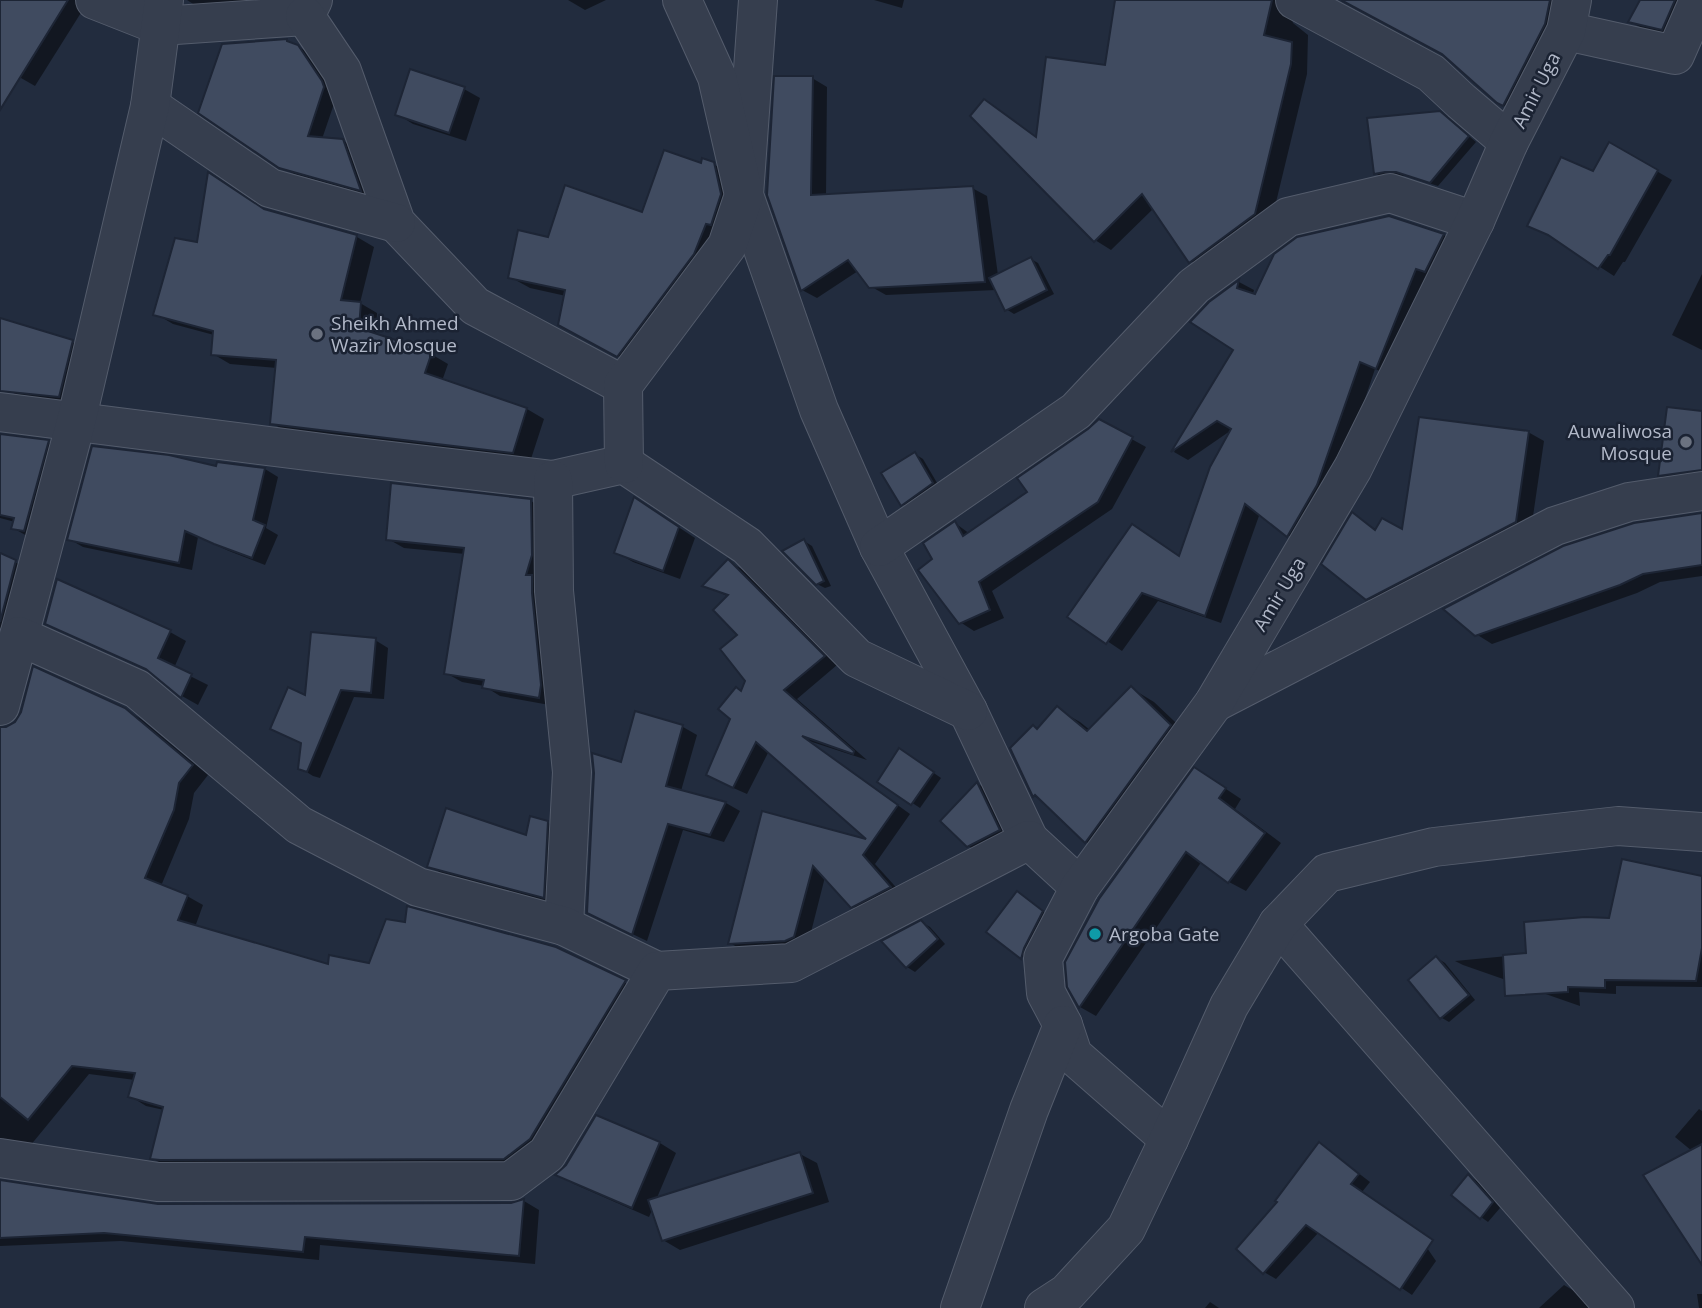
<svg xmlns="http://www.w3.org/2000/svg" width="1702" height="1308" font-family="'Open Sans',sans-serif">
<rect width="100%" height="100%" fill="#222c3e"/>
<g fill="#0007">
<polygon points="2,0 89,0 35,86 0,66 0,2"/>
<polygon points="187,0 304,0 204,11"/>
<polygon points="568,0 606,0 585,10"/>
<polygon points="874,0 904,0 902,8"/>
<polygon points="1125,0 1292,0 1289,10 1293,23 1308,35 1307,74 1271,223 1206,271 1190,261 1154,208 1111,250 1095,240 984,101 1001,111 1037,138 1106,67"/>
<polygon points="1344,0 1569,0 1515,112 1498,102 1444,54"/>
<polygon points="1642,0 1696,0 1679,38 1647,31 1631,22"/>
<polygon points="297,46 311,54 337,95 322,139 342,140 355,148 373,196 294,174 280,166"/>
<polygon points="812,78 827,87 826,196 972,188 987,196 998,275 1031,259 1038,263 1054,294 1014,314 1006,309 996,290 886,295 870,286 858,271 817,298 802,290"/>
<polygon points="464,89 480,98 466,141 413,124 397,114"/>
<polygon points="1440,113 1448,118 1476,142 1438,186 1406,176 1394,175 1383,178 1375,173"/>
<polygon points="1610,144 1672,180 1625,262 1623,262 1614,276 1558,240 1529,225 1593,173"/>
<polygon points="713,164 733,175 740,206 637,366 579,336 566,296 530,288 510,277 549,239 643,214"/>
<polygon points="267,212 357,237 374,247 360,303 377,313 376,335 431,354 448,364 442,381 527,409 544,419 530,462 289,433 272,423 277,368 230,364 213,354 214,335 173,324 156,314"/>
<polygon points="1389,218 1444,235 1459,244 1392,376 1375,369 1333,494 1303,544 1288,535 1260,513 1221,623 1158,601 1122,651 1070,616 1133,526 1180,557 1233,429 1188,460 1174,452 1236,349 1210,304 1239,282 1254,290 1251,302"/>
<polygon points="1702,274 1702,350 1672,335"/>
<polygon points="0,320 72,342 87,351 74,405 22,398 8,390 0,378"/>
<polygon points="1702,413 1702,480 1675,484 1659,475"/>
<polygon points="1099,421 1146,447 1112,509 992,591 1004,618 974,631 960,622 934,560 955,523 970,534 1030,492"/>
<polygon points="1528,432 1544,441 1531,530 1382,607 1367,598 1353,515 1377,530 1404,532"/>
<polygon points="0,437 48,442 62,450 27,536 13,528 15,522 0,518"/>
<polygon points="915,454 923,459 940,488 910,509 902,504"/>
<polygon points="217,468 265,469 278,477 266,528 278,535 265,565 229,551 198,537 192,570 83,547 69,539"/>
<polygon points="531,501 547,511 555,706 500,696 484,686 462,682 446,673 465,554 404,548 388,539"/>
<polygon points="651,509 695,538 680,579 633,562 616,552"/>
<polygon points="1702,515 1702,576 1660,582 1637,593 1492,644 1476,634"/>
<polygon points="804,541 812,546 831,586 825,588 817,584"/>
<polygon points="5,557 32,571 0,689 0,574"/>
<polygon points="728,562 742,569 837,665 797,699 867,760 809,741 910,814 875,864 903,895 866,914 852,906 825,877 808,944 744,951 730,943 763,813 872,842 769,751 747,794 722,783 742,693 747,680 740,635 729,597 705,585"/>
<polygon points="47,623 170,632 186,641 174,668 208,685 198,705 182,696 153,673 64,632"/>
<polygon points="375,640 388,648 384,699 354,697 320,778 313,776 300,768 302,744 272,729"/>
<polygon points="1131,688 1154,702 1193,739 1109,855 1086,842 1046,803 1034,796 1012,749 1039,730 1057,709 1080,722 1090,730"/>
<polygon points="124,709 141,719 208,775 194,793 189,819 161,886 187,896 203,905 195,927 329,967 371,965 556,948 641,991 520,1167 167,1167 152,1158 164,1110 146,1106 130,1096 135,1080 89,1074 30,1146 0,1152 0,729"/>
<polygon points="637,713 683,727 697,735 681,791 726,803 740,811 724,842 683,830 647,941 603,920 622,764"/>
<polygon points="908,755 941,778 920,808 879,781"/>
<polygon points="1211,779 1241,799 1235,809 1281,843 1246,891 1229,882 1202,861 1096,1016 1080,1007"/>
<polygon points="978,784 994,793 1016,840 985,856 968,846"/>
<polygon points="547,822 564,832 560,906 446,876 429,866 527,837"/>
<polygon points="1702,877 1702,987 1616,986 1616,994 1579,992 1580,1006 1463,965 1455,961 1528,954 1611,920"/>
<polygon points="1026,898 1050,917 1029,962 988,932"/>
<polygon points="921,922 930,927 945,944 915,972 907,967"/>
<polygon points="1437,958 1445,963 1475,1000 1449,1022 1442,1018"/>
<polygon points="1699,1109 1702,1111 1702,1262 1692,1151 1675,1137"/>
<polygon points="597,1117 660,1143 676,1153 656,1200 800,1154 817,1163 829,1202 680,1250 663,1240 653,1208 649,1217 574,1184 558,1175 567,1166"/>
<polygon points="1319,1145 1331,1152 1370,1182 1362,1192 1412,1226 1436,1261 1412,1295 1319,1232 1276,1279 1264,1272 1280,1202"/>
<polygon points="1469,1176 1477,1181 1500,1208 1488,1222 1481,1217"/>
<polygon points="0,1182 155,1205 511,1205 524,1201 539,1210 535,1264 320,1245 319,1260 121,1241 0,1246"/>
<polygon points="1564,1285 1581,1295 1592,1308 1539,1308"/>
<polygon points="1697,1294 1702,1294 1702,1308 1699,1308"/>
<polygon points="1210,1302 1219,1308 1205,1308"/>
</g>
<g fill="#404b60" stroke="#1d2535" stroke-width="2">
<polygon points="0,0 68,0 0,110"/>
<polygon points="1115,0 1272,0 1264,35 1292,42 1291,64 1255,214 1189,263 1142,194 1094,242 970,116 984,99 1036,137 1046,57 1105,65"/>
<polygon points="1341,0 1550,0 1545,24 1503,106 1497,103 1442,54"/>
<polygon points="1640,0 1675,0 1662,30 1628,22"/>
<polygon points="287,39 287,41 298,45 322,81 324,87 308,136 343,139 361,191 279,168 198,113 222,44"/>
<polygon points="410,69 465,87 449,133 395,115"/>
<polygon points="774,76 813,76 811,195 973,186 985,282 869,288 848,260 801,291 767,195"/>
<polygon points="1440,111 1469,136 1430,183 1396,172 1385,172 1374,174 1367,118"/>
<polygon points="1609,142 1658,170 1610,255 1608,255 1598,269 1548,235 1527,226 1561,157 1593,171"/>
<polygon points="664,150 701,163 702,158 714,162 721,194 711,225 706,224 694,254 617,357 558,325 565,290 508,278 518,230 548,237 565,185 642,212"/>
<polygon points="208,172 264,209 357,235 341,300 361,302 359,328 432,352 425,373 527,408 513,453 270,424 276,360 211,355 213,331 153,315 175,238 197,242"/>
<polygon points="1389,216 1444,234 1425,272 1416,269 1376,369 1360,362 1317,485 1287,537 1245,504 1205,616 1142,593 1106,644 1067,617 1132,524 1179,556 1210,467 1231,429 1217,421 1171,452 1233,350 1190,322 1209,302 1239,280 1237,288 1255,294 1274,254 1297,237"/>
<polygon points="1031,257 1047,290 1005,311 989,278"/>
<polygon points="0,318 73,340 59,397 0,391"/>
<polygon points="1667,407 1702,411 1702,470 1658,476"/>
<polygon points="1419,417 1529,431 1516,522 1366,600 1321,564 1352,512 1375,530 1382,518 1402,529"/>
<polygon points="1099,419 1133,437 1098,502 979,582 990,610 959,624 918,570 932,559 923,543 955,521 963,536 1027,492 1017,478 1088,429"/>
<polygon points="0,434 49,440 24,531 11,529 14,518 0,515"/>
<polygon points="92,446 169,455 216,466 217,462 265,468 253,520 265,525 252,558 214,544 185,531 179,563 67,540"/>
<polygon points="915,452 933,483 901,506 881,473"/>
<polygon points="391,483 531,499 532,555 526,575 532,575 532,593 541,685 539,698 482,688 484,680 444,674 464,548 386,540"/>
<polygon points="634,497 679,527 663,571 614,553"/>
<polygon points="1702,513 1702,565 1643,574 1620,585 1475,636 1443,609 1563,546 1634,523"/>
<polygon points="804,539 824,581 816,585 782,551"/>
<polygon points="0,553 16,560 0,622"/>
<polygon points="728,559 825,656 784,690 854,751 853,754 802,736 898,805 863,855 891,887 851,908 813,866 794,937 785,941 728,944 762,811 866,839 756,742 733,788 706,775 730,719 718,709 736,687 741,691 745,681 720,649 737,635 713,610 728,595 702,586"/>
<polygon points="57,579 171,630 158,658 192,674 181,698 146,669 45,624"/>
<polygon points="311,632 376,638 371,693 341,690 307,772 298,769 301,743 270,729 288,687 305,695"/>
<polygon points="33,666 125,708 193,765 179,783 174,810 145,878 188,895 178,920 328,964 329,955 369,963 386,919 405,922 407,906 556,947 626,980 530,1139 504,1159 160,1160 150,1159 163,1107 128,1097 135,1073 72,1066 28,1120 0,1097 0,727 6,727 15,722 21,712"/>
<polygon points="1131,686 1171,725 1085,843 1035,795 1033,797 1010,748 1033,725 1037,729 1057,706 1087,731"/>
<polygon points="635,711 683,725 666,786 726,802 710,835 668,824 632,935 587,913 594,773 592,753 621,762"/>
<polygon points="899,748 934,772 911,805 877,782"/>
<polygon points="1194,767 1226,788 1219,798 1265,833 1228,883 1186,852 1079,1008 1067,987 1065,962 1099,899"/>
<polygon points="977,782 1000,830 967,847 940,821"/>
<polygon points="446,808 526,835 530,816 548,821 544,898 427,867"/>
<polygon points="1622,859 1702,876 1702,948 1696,981 1605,980 1605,988 1568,987 1568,992 1505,996 1503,955 1526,953 1524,922 1585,917 1609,918"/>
<polygon points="1017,891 1043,911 1024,948 1021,959 986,932"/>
<polygon points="921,920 938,939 906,968 881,941"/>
<polygon points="1436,956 1469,995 1440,1019 1408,980"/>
<polygon points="596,1115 660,1142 632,1208 555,1175 566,1165"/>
<polygon points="1319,1142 1359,1174 1351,1184 1433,1240 1400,1290 1306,1225 1263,1274 1236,1249 1277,1202 1275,1201"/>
<polygon points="1702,1144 1702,1265 1643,1175"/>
<polygon points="800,1152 813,1193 662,1241 648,1200"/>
<polygon points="1468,1174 1493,1202 1480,1219 1451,1195"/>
<polygon points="0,1180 158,1204 511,1203 524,1199 519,1256 305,1237 303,1252 104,1233 0,1238"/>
</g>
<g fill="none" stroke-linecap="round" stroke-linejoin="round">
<g stroke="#545c6c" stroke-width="40">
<g id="minor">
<polyline points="95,0 161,26 305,16 313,0"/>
<polyline points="758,0 744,195 819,410 879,547 968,711 1029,840"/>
<polyline points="1295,0 1431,73 1461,101 1509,142"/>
<polyline points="305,16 342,71 396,223 475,306 623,385"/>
<polyline points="1566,31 1675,55 1699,0"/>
<polyline points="150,106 270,188 396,223"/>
<polyline points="0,412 331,454 553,480 624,464 747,546 857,658 968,711"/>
<polyline points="624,464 623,385 727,246 744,195 717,77 682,0"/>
<polyline points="553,480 554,591 572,772 564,926"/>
<polyline points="879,547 1076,411 1194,286 1288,217 1390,193 1475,221"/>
<polyline points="19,636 76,422 150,106 164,0"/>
<polyline points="1214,703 1555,526 1629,502 1702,491"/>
<polyline points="0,706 19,636 137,689 299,825 418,887 564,926 657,971"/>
<polyline points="0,1158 158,1182 511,1181 547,1154 657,971 791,963 1029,840 1080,887"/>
</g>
</g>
<g stroke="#545c6c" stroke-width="40">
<g id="tertiary">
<polyline points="1278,924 1615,1308"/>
<polyline points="1169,1139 1073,1055 1063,1025 1046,993 1043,958 1080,887 1214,703 1353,468 1475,221 1509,142 1566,31 1572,0"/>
<polyline points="960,1308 1029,1110 1063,1025"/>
<polyline points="1044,1308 1067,1293 1126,1229 1169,1139 1229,1006 1278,924 1327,873 1434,847 1618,826 1702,832"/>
</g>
</g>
<use href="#minor" stroke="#363e4e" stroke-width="38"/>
<use href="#tertiary" stroke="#363e4e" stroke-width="38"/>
</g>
<g fill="#6b7280" stroke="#1b2333" stroke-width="2.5">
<circle cx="317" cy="334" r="7"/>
<circle cx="1686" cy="442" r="7"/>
</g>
<circle fill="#0f9aa8" stroke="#1b2333" stroke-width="2.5" cx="1095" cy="934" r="7"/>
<g text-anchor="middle" stroke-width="5" stroke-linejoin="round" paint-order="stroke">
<g font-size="19" fill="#b2b9c9" stroke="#1b2333">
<text transform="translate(1536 90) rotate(-63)" y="7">Amir Uga</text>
<text transform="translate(1279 594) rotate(-59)" y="7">Amir Uga</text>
</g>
<g font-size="19" fill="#b2b9c9" stroke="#1b2333" text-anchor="start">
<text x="331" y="330">Sheikh Ahmed<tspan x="331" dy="22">Wazir Mosque</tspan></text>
<text x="1672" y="438" text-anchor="end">Auwaliwosa<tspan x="1672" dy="22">Mosque</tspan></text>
<text x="1109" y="941">Argoba Gate</text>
</g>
</g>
</svg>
